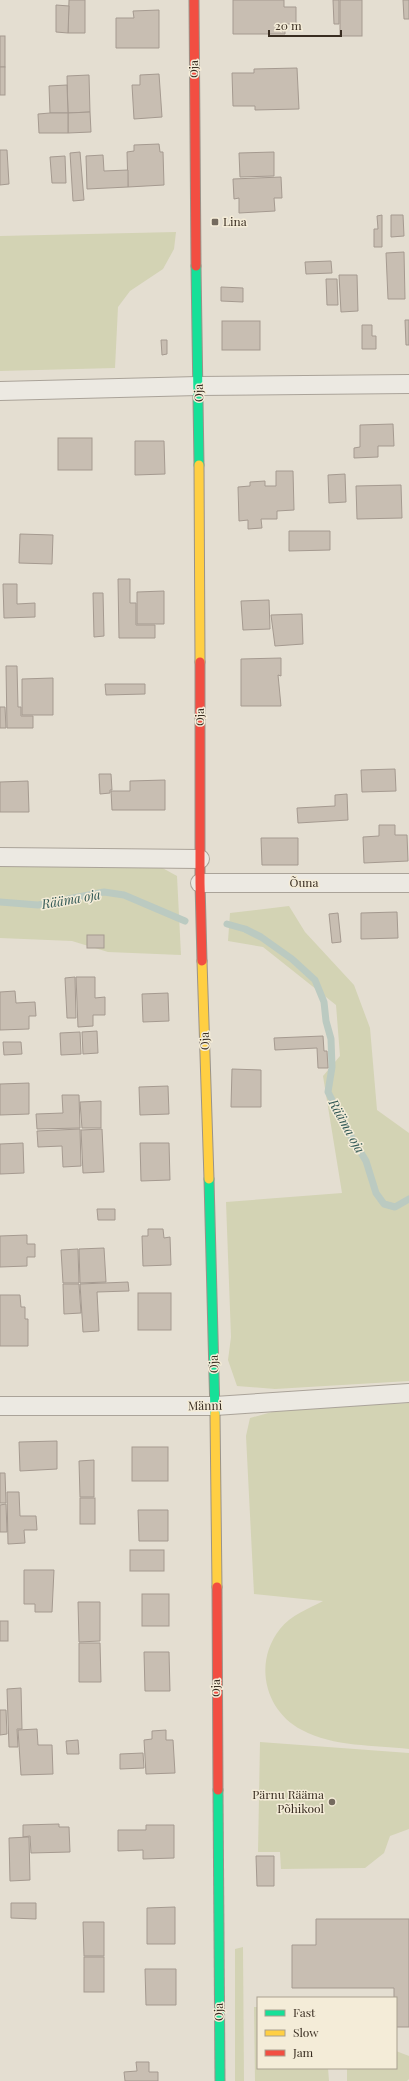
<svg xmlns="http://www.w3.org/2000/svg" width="409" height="2081" font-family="'Playfair Display',serif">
<rect width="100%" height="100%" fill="#e4ded1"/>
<g fill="#d3d3b4">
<polygon points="176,232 174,249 163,269 130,291 118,307 115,368 0,371 0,236"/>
<polygon points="107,863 157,865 177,876 181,955 108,952 72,941 0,938 0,866"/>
<polygon points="289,906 305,932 354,985 370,1028 377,1110 409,1133 409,1381 275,1389 237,1386 228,1360 231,1337 226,1202 342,1193 323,1076 340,1056 336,1005 263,947 228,941 230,913"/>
<path d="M409,1403V1749C375,1745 333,1747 302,1730C265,1711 253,1663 280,1629C291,1615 308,1609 323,1601L254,1594L246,1436L250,1418L279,1410Z"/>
<polygon points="260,1742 409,1753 409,1829 390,1836 384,1853 365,1868 281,1869 280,1852 258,1852"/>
<polygon points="243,1947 244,2081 235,2081 235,1949"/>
<polygon points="254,2007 258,2007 258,2068 328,2068 329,2081 255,2081"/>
<polygon points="396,2051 409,2056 409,2079 407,2081 347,2081 347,2068 396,2068"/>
</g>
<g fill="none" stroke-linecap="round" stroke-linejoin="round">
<g stroke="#bbcac1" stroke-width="7">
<polyline points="0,902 38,905 104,892 124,895 185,921"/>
<polyline points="227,924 245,929 261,937 292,959 315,980 324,1002 326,1021 331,1039 332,1067 328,1092 349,1133 366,1161 376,1193 384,1204 395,1207 409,1199"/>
</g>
</g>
<g fill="#c8beb2" stroke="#a59a90">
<polygon points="69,0 85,0 85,33 68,33"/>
<polygon points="233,0 284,0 284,7 296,7 296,24 285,24 285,34 233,34"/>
<polygon points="333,0 339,0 339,24 334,24"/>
<rect x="340" y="0" width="22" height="36"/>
<polygon points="403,0 409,0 409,19 404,19"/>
<polygon points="56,5 69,6 68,33 56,32"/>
<polygon points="159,10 159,48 116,48 116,18 134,18 133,11"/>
<rect x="0" y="36" width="5" height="31"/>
<rect x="0" y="67" width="5" height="28"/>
<polygon points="297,68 299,109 255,110 255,106 233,106 232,73 254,73 254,69"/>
<polygon points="159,74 162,117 134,119 132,85 140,85 140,75"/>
<polygon points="89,75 90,112 68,113 67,76"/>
<polygon points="67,85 68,113 50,113 49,86"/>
<polygon points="90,112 91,132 68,133 68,113"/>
<polygon points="50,113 68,113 68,133 39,133 38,114"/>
<polygon points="159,144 160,152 163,152 164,185 128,187 127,152 134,151 134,145"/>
<polygon points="0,150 7,150 9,184 0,185"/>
<polygon points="80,152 84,200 73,201 70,153"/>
<polygon points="274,152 274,176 240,177 239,153"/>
<polygon points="103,155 104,171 128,170 128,187 87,189 86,156"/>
<polygon points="65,156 66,183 52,183 50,157"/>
<polygon points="281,177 282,198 274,198 275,211 239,213 239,198 234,199 233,179"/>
<polygon points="382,215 382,247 374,247 374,229 378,229 377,216"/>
<polygon points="391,215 403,215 404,236 391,237"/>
<polygon points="404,252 405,299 388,299 386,253"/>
<polygon points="331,261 332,273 306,274 305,262"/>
<polygon points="339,275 357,275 358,311 341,312"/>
<polygon points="326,279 337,279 338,305 327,305"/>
<polygon points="221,287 243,288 243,302 221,301"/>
<polygon points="405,320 409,320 409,345 406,345"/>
<rect x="222" y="321" width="38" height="29"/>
<polygon points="362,325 372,325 372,336 376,336 376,349 362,349"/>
<polygon points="161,340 167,340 167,354 162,355"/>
<polygon points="393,424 394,446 378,446 378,457 354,458 354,448 360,447 360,425"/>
<rect x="58" y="438" width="34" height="32"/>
<polygon points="135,441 164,441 165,474 135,475"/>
<polygon points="276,471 293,471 294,510 277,511 277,519 261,519 262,528 248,529 248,520 239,521 238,487 250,486 250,482 265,481 265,486 276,486"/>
<polygon points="345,474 346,502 329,503 328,475"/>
<polygon points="401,485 402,518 357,519 356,486"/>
<polygon points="289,531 330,531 330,550 289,551"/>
<polygon points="20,534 53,535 52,564 19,563"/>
<polygon points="118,579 130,579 130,603 136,603 136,625 155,625 155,638 119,638"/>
<polygon points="3,584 17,584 17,604 35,603 35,617 4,618"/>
<polygon points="164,591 164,624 137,624 137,592"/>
<polygon points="93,593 103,593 104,636 94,637"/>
<polygon points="269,600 270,629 243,630 241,601"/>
<polygon points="302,614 303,644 275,646 271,615"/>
<polygon points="281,658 281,676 278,675 281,706 241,706 241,659"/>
<polygon points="6,666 17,666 18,707 21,707 21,716 33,716 33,728 7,728"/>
<polygon points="53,678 53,715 22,715 22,679"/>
<polygon points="105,684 145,684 145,694 106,695"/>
<polygon points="0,707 5,707 6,728 0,728"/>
<polygon points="395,769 396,791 362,792 361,770"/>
<polygon points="99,774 111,774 112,790 110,790 110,793 100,794"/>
<polygon points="165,780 165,810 112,810 111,791 130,791 130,781"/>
<polygon points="28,781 29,812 0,812 0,782"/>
<polygon points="347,794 348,820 298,823 297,808 335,806 335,795"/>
<polygon points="379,825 395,825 395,835 407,835 408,861 364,863 363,837 379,836"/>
<polygon points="261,838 298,838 298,865 262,865"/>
<polygon points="397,912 398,938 361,939 361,913"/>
<polygon points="338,913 341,942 332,943 329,914"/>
<rect x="87" y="935" width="17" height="13"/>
<polygon points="75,977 76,1018 67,1018 65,978"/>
<polygon points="76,977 95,977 95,998 105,997 105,1015 93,1015 93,1026 78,1027"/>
<polygon points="15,991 16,1003 35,1002 36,1016 29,1016 29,1029 0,1030 0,992"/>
<polygon points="168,993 169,1021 143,1022 142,994"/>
<polygon points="97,1031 98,1053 83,1054 82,1032"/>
<polygon points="80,1032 81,1054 61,1055 60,1033"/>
<polygon points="323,1036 324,1051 327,1051 328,1068 318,1068 317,1048 275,1050 274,1038"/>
<polygon points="3,1042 21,1042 22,1054 4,1055"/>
<polygon points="232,1069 261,1070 261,1107 231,1107"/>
<polygon points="29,1083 29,1114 0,1115 0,1084"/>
<polygon points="168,1086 169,1114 140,1115 139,1087"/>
<polygon points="62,1095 79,1095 80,1128 37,1129 36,1114 63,1113"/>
<polygon points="101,1101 101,1128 82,1128 80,1102"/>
<polygon points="80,1129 81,1166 63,1167 62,1146 38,1147 37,1131"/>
<polygon points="102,1129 104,1172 83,1173 81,1130"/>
<polygon points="23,1143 24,1173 0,1174 0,1144"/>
<polygon points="140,1143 169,1143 170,1180 141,1181"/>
<polygon points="97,1209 115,1209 115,1220 98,1220"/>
<polygon points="148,1229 163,1229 164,1238 170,1237 171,1265 143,1266 142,1236 148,1236"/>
<polygon points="27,1235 27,1244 35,1244 35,1257 27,1257 27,1266 0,1267 0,1236"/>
<polygon points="104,1248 106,1282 80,1283 79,1249"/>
<polygon points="78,1249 79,1283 63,1283 61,1250"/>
<polygon points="128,1282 129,1291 97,1292 99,1331 83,1332 80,1284"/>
<polygon points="63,1284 79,1284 81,1313 64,1314"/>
<rect x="138" y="1293" width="33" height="37"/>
<polygon points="0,1295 20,1295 21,1307 25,1307 25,1319 28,1319 28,1346 0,1346"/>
<polygon points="57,1441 57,1469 20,1471 19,1442"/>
<rect x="132" y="1447" width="36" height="34"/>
<polygon points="94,1460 94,1497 80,1497 79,1461"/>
<polygon points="0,1473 5,1473 6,1503 0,1503"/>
<polygon points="7,1492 19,1492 20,1516 36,1516 37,1530 24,1530 25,1543 8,1544"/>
<rect x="80" y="1498" width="15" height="26"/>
<polygon points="6,1504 7,1532 0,1532 0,1505"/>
<polygon points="138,1510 168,1510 168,1541 139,1541"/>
<rect x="130" y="1550" width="34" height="21"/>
<polygon points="24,1570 54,1570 52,1612 35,1612 35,1604 24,1604"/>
<rect x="142" y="1594" width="27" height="32"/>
<polygon points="78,1602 100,1602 100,1641 79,1642"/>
<rect x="0" y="1621" width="8" height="20"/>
<polygon points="79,1643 100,1643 101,1682 79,1682"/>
<polygon points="144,1652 169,1652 170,1691 145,1691"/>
<polygon points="21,1688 22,1729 17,1729 18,1747 9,1747 7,1689"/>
<polygon points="0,1710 6,1710 7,1734 0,1735"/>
<polygon points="37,1729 38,1745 52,1745 53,1774 21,1775 18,1730"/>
<polygon points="166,1730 166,1740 173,1740 175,1773 146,1774 144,1740 152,1739 152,1731"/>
<polygon points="78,1740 79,1754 67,1754 66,1741"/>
<polygon points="143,1753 144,1768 120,1769 120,1754"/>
<polygon points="59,1824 59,1827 69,1827 70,1852 31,1853 30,1836 23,1837 23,1825"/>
<polygon points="146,1825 174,1825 174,1858 143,1859 143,1850 118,1851 118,1830 146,1830"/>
<polygon points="29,1837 30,1880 10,1881 9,1838"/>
<polygon points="256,1856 274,1856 274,1886 257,1886"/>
<polygon points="11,1903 36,1903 36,1919 11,1918"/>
<polygon points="175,1907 175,1944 147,1944 147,1908"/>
<polygon points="316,1919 409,1919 409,2027 396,2027 396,1998 394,1998 394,1988 292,1988 292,1945 316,1945"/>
<polygon points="83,1922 104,1922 104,1956 84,1956"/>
<rect x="84" y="1957" width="20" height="35"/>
<polygon points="145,1969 176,1969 176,2005 146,2005"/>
<polygon points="136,2062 149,2062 149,2072 158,2072 158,2081 125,2081 124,2072 137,2071"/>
</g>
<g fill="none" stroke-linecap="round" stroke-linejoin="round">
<g stroke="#aaa399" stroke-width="20">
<g id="street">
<polyline points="0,391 198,386 409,384"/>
<polyline points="0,857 200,859"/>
<polyline points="200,883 409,883"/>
<polyline points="0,1406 215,1406 409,1393"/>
</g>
</g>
<g stroke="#9a9389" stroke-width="11">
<g id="fast">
<polyline points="196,266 199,465"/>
<polyline points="209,1179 215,1414"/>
<polyline points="218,1790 220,2081"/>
</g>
</g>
<g stroke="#9a9389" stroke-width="11">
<g id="slow">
<polyline points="199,465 200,662"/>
<polyline points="202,961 209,1179"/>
<polyline points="215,1414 217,1587"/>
</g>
</g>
<g stroke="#9a9389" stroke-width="11">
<g id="jam">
<polyline points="194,0 196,266"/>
<polyline points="200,662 200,883 202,961"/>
<polyline points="217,1587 218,1790"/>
</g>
</g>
<use href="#street" stroke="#ece9e2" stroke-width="18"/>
<use href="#fast" stroke="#16e098" stroke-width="9"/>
<use href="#slow" stroke="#ffcf43" stroke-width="9"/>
<use href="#jam" stroke="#f24e42" stroke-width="9"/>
</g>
<g fill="#756b5f" stroke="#f4ecd8" stroke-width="1.5">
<rect x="211" y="218" width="8" height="8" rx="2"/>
<circle cx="332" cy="1802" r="4"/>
</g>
<g text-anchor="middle" stroke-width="3" stroke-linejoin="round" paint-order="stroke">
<g font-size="12" fill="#392d21" stroke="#f4ecd8">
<text transform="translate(194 69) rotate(-90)" y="4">Oja</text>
<text transform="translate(199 393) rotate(-91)" y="4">Oja</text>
<text transform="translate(200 717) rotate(-90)" y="4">Oja</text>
<text x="304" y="887">Õuna</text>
<text transform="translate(205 1041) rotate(-92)" y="4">Oja</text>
<text transform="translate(214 1364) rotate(-92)" y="4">Oja</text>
<text transform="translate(205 1406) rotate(-1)" y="4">Männi</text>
<text transform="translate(216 1688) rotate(-90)" y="4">Oja</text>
<text transform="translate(219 2012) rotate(-91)" y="4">Oja</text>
</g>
<g font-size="12" fill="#392d21" stroke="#f4ecd8" text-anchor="start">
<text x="223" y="226">Lina</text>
<text x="324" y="1799" text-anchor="end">Pärnu Rääma<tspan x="324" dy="14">Põhikool</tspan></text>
</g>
<g font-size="13" font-style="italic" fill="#315855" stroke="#f4ecd8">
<text transform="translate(71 899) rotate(-10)" y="5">Rääma oja</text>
<text transform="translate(347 1126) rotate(61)" y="5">Rääma oja</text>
</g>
</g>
<rect x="257" y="1997" width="140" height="72" fill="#f4ecd8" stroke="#a9a08f"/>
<rect x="265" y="2010" width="20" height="6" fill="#16e098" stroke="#a9a08f"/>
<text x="293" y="2017" font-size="12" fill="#392d21">Fast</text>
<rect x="265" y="2030" width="20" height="6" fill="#ffcf43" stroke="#a9a08f"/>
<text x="293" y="2037" font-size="12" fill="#392d21">Slow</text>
<rect x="265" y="2050" width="20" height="6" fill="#f24e42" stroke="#a9a08f"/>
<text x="293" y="2057" font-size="12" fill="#392d21">Jam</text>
<path d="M269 30v6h72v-6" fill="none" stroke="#392d21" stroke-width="2"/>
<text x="275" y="30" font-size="12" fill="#392d21" stroke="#f4ecd8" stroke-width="3" paint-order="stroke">20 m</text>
</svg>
